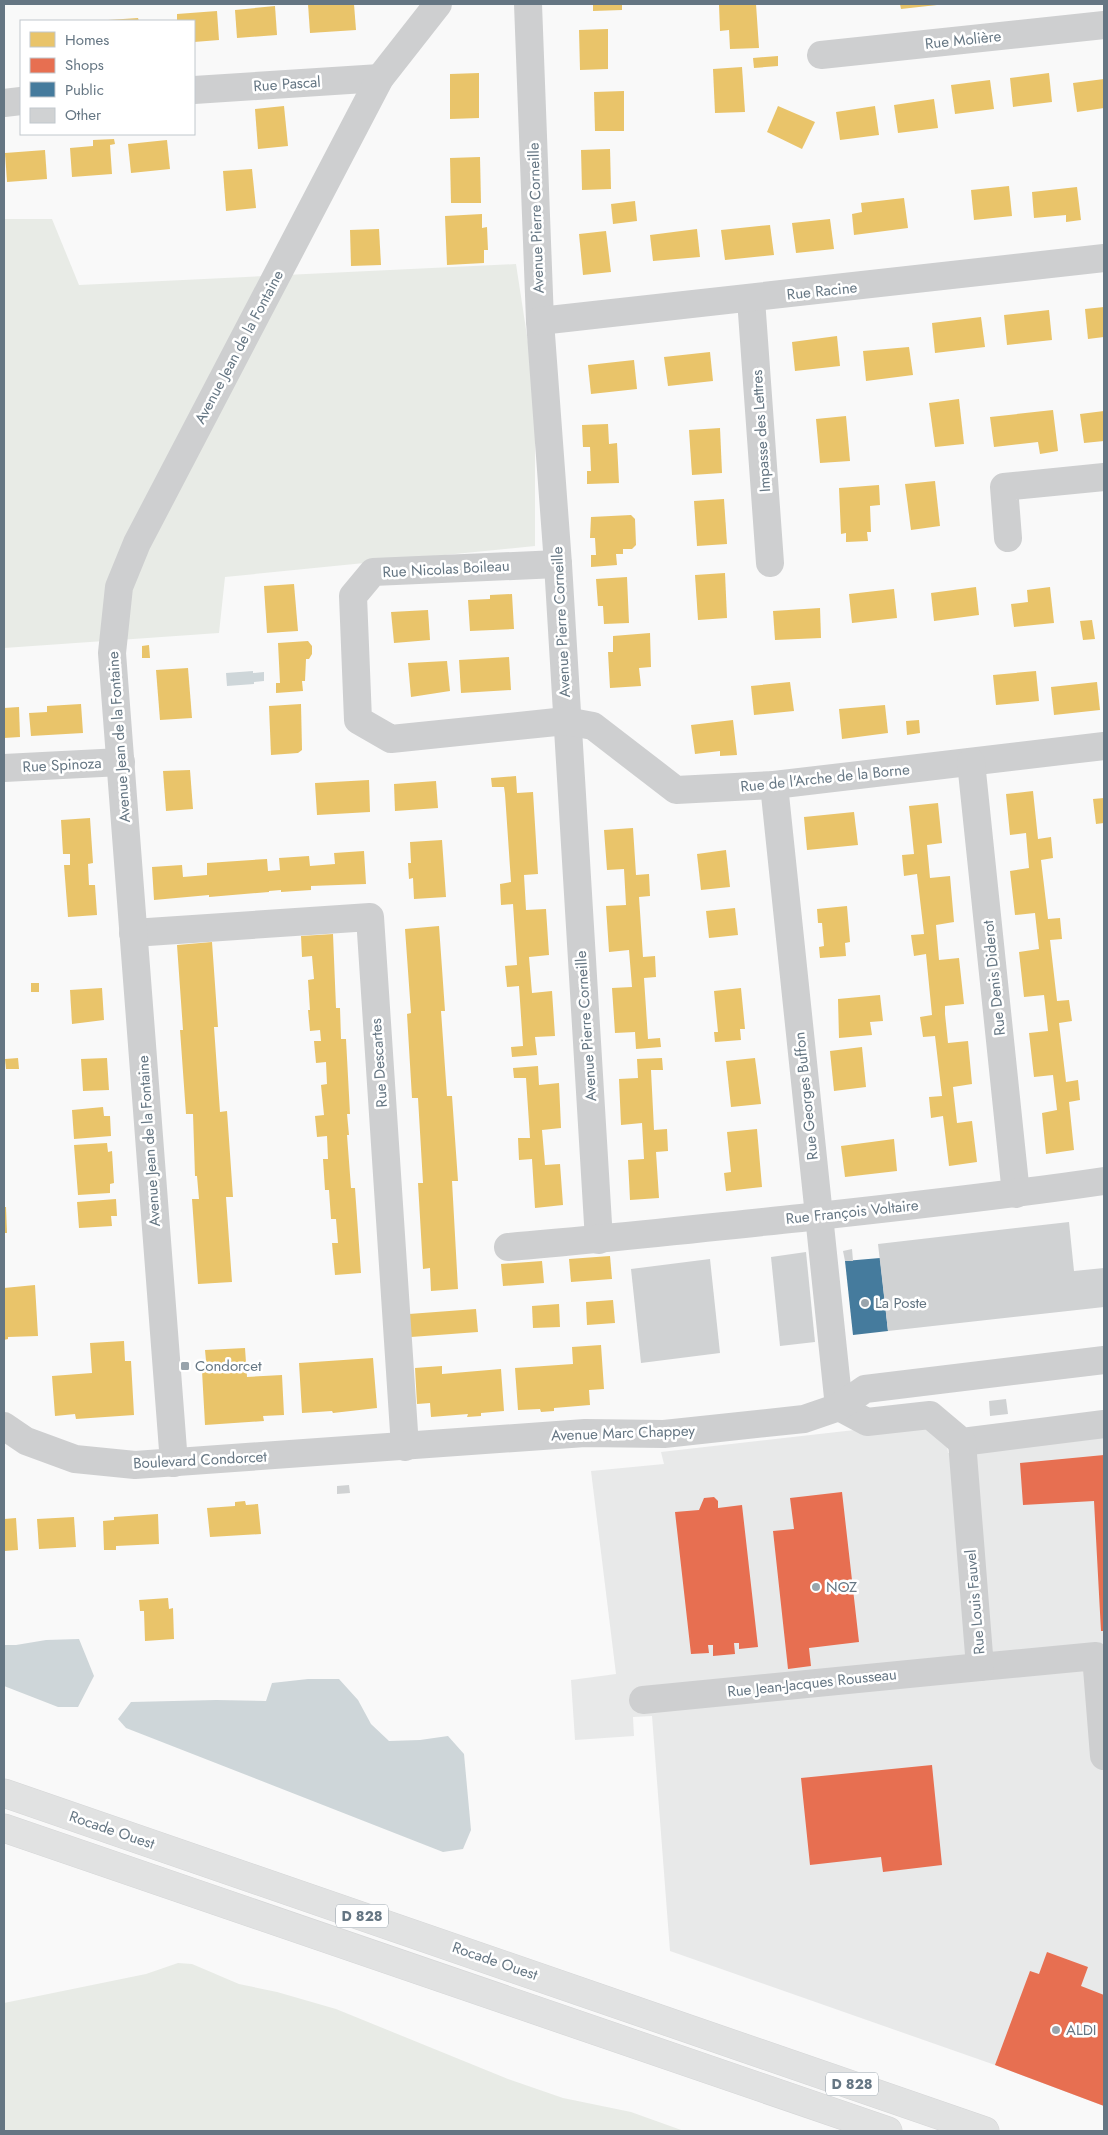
<svg xmlns="http://www.w3.org/2000/svg" width="1108" height="2135" font-family="Jost,sans-serif">
<rect width="100%" height="100%" fill="#f9f9f9"/>
<polygon fill="#e8e9e9" points="925,1422 947,1444 948,1453 1104,1435 1104,2106 995,2065 670,1951 652,1716 633,1717 634,1736 575,1740 571,1680 616,1674 591,1471 664,1464 661,1452"/>
<g fill="#e8ebe6">
<polygon points="4,219 52,219 79,285 516,264 535,388 535,546 225,577 219,633 4,648"/>
<polygon points="178,1963 192,1964 239,1984 277,1992 336,2009 508,2079 563,2098 631,2112 684,2131 4,2131 4,2003 146,1974"/>
</g>
<g fill="#ced6d9">
<polygon points="253,671 253,673 264,672 264,681 254,682 254,684 227,686 226,673"/>
<polygon points="79,1639 94,1676 78,1707 58,1707 4,1686 4,1645 16,1645 46,1640"/>
<polygon points="308,1679 339,1679 358,1700 371,1724 389,1741 420,1740 448,1736 464,1754 471,1830 463,1849 443,1852 126,1728 118,1719 131,1702 216,1700 266,1701 272,1683"/>
</g>
<g fill="#e9c46a">
<polygon points="308,4 354,4 356,30 310,33"/>
<polygon points="593,4 622,4 622,10 593,11"/>
<polygon points="733,4 756,4 759,48 730,49 729,30 720,31 719,5"/>
<polygon points="900,4 937,4 937,5 901,9"/>
<polygon points="275,6 277,35 237,38 235,10"/>
<polygon points="217,11 219,40 194,42 194,21 177,21 177,14"/>
<polygon points="138,18 139,21 108,21 108,20"/>
<polygon points="608,29 608,69 580,70 579,30"/>
<polygon points="778,56 778,66 754,68 753,58"/>
<polygon points="742,67 745,112 715,113 713,69"/>
<polygon points="479,73 479,118 450,119 450,74"/>
<polygon points="1049,73 1052,102 1013,107 1010,78"/>
<polygon points="1104,79 1104,108 1077,112 1073,83"/>
<polygon points="990,80 994,109 955,114 951,85"/>
<polygon points="624,91 624,131 595,131 594,92"/>
<polygon points="934,99 938,128 898,133 894,105"/>
<polygon points="284,106 288,146 258,149 255,109"/>
<polygon points="778,106 815,122 802,149 767,132"/>
<polygon points="875,106 879,135 840,140 836,112"/>
<polygon points="114,139 115,144 110,145 112,174 72,177 70,148 93,146 93,140"/>
<polygon points="167,140 170,169 131,173 128,144"/>
<polygon points="610,149 611,189 582,190 581,150"/>
<polygon points="45,150 47,179 7,182 5,153"/>
<polygon points="480,157 481,203 451,203 450,158"/>
<polygon points="252,169 256,208 226,211 223,171"/>
<polygon points="1009,186 1012,216 974,220 971,190"/>
<polygon points="1077,187 1081,220 1066,222 1066,215 1034,218 1032,192"/>
<polygon points="904,198 908,228 854,235 852,214 862,212 861,203"/>
<polygon points="635,201 637,221 613,224 611,204"/>
<polygon points="482,214 482,228 487,227 488,250 484,250 484,263 447,265 445,216"/>
<polygon points="830,219 834,249 796,253 792,223"/>
<polygon points="770,225 774,255 725,260 721,230"/>
<polygon points="379,229 381,265 351,266 350,230"/>
<polygon points="697,229 700,257 653,261 650,235"/>
<polygon points="606,231 611,272 583,275 579,234"/>
<polygon points="1104,307 1104,337 1088,339 1085,309"/>
<polygon points="1049,310 1052,340 1007,345 1004,315"/>
<polygon points="981,317 985,347 935,353 932,323"/>
<polygon points="837,336 840,366 795,371 792,342"/>
<polygon points="909,347 913,375 866,381 863,351"/>
<polygon points="710,352 713,381 668,386 664,357"/>
<polygon points="634,360 637,389 591,394 588,365"/>
<polygon points="959,399 964,444 935,447 929,403"/>
<polygon points="1053,410 1058,451 1040,454 1038,442 994,447 990,417"/>
<polygon points="1104,411 1104,441 1084,443 1080,414"/>
<polygon points="846,416 850,461 820,463 816,419"/>
<polygon points="608,424 609,444 617,443 619,483 587,484 587,471 591,471 590,447 583,447 582,425"/>
<polygon points="720,428 722,473 692,475 689,430"/>
<polygon points="935,481 940,526 911,530 905,484"/>
<polygon points="879,485 880,505 870,506 871,532 867,532 868,541 846,542 846,533 841,534 839,488"/>
<polygon points="724,499 727,544 697,546 694,501"/>
<polygon points="631,515 635,519 636,545 632,549 623,549 623,554 616,554 617,565 591,567 591,555 596,555 595,538 590,538 591,517"/>
<polygon points="725,573 727,618 698,620 695,575"/>
<polygon points="627,577 629,623 604,624 603,606 598,606 596,579"/>
<polygon points="294,584 298,631 267,633 264,586"/>
<polygon points="976,587 979,615 934,621 931,593"/>
<polygon points="1050,587 1054,623 1014,627 1011,604 1028,602 1027,590"/>
<polygon points="894,589 897,618 852,623 849,594"/>
<polygon points="512,594 514,629 470,631 468,600 490,599 490,595"/>
<polygon points="820,608 821,638 775,640 773,611"/>
<polygon points="428,610 430,640 394,643 391,612"/>
<polygon points="1092,620 1095,639 1083,640 1080,621"/>
<polygon points="650,633 651,667 639,668 641,686 610,688 608,652 613,652 613,636"/>
<polygon points="308,641 312,646 312,654 309,659 306,659 305,681 302,681 303,691 276,693 276,683 280,683 278,643"/>
<polygon points="149,645 150,658 142,658 142,646"/>
<polygon points="509,657 511,690 461,693 459,660"/>
<polygon points="447,661 450,691 411,697 408,663"/>
<polygon points="188,668 192,718 160,720 156,670"/>
<polygon points="1036,671 1039,701 996,705 993,675"/>
<polygon points="790,682 794,711 754,715 751,686"/>
<polygon points="1097,682 1100,710 1054,715 1051,687"/>
<polygon points="81,704 83,733 31,736 29,713 47,712 47,706"/>
<polygon points="301,704 302,750 298,753 271,755 269,706"/>
<polygon points="885,705 888,733 842,739 839,709"/>
<polygon points="19,707 20,737 4,738 4,708"/>
<polygon points="733,720 737,755 720,756 720,751 695,754 691,725"/>
<polygon points="919,720 920,733 907,735 906,721"/>
<polygon points="190,770 193,809 166,811 163,771"/>
<polygon points="516,776 517,793 533,792 538,874 524,875 526,910 546,909 549,955 529,957 532,993 552,991 555,1036 535,1037 537,1055 512,1057 511,1047 523,1046 519,986 507,987 505,966 517,965 513,904 501,905 500,884 511,882 505,794 504,787 492,787 491,778"/>
<polygon points="369,780 370,812 317,815 315,783"/>
<polygon points="436,781 438,808 395,811 394,784"/>
<polygon points="1033,791 1038,839 1051,837 1053,858 1041,860 1048,919 1060,918 1062,939 1050,940 1057,1001 1069,1000 1072,1021 1059,1023 1066,1082 1078,1080 1080,1100 1069,1102 1074,1150 1046,1154 1042,1113 1057,1110 1053,1075 1034,1077 1029,1033 1048,1031 1045,1003 1044,995 1024,997 1019,952 1039,949 1035,913 1015,915 1010,871 1029,868 1026,833 1010,835 1006,794"/>
<polygon points="1104,798 1104,823 1096,824 1093,799"/>
<polygon points="938,803 942,843 927,845 930,878 950,876 954,922 936,925 939,960 959,958 964,1004 945,1006 945,1014 948,1043 968,1041 972,1084 953,1087 957,1123 972,1121 977,1162 949,1166 943,1116 931,1118 929,1097 942,1096 935,1036 923,1037 920,1017 932,1015 926,954 914,956 911,935 924,934 917,874 904,876 902,855 914,854 909,806"/>
<polygon points="854,812 858,845 807,850 804,817"/>
<polygon points="90,818 93,863 88,864 89,885 95,885 97,915 68,917 64,865 70,865 70,854 63,854 61,820"/>
<polygon points="633,828 636,875 649,874 650,896 639,897 643,957 655,956 656,977 644,978 648,1039 660,1038 661,1047 636,1049 635,1032 615,1033 612,988 632,987 629,950 609,952 606,906 626,905 624,869 607,870 604,830"/>
<polygon points="442,840 446,897 414,899 413,878 409,879 408,863 411,863 410,842"/>
<polygon points="726,850 730,887 701,890 697,854"/>
<polygon points="364,851 366,884 311,886 311,890 281,892 281,890 269,891 269,892 209,897 209,895 154,900 152,867 182,865 183,877 207,875 207,863 267,859 268,871 280,870 279,858 309,856 310,866 335,864 334,853"/>
<polygon points="847,906 850,942 845,943 846,956 820,958 819,947 824,946 822,923 818,923 817,909"/>
<polygon points="735,908 738,935 709,938 706,911"/>
<polygon points="439,926 445,1011 441,1011 447,1096 452,1096 458,1181 452,1181 458,1289 431,1291 430,1268 423,1269 418,1183 423,1183 418,1098 412,1098 407,1014 411,1013 405,929"/>
<polygon points="333,934 336,1008 340,1008 341,1039 346,1039 350,1114 347,1114 349,1135 347,1135 351,1188 355,1188 361,1273 335,1275 332,1243 338,1243 336,1219 331,1219 329,1190 325,1190 323,1159 328,1159 327,1136 317,1137 315,1116 324,1115 321,1085 327,1084 326,1062 316,1063 314,1041 321,1041 320,1030 310,1031 308,1010 310,1010 308,980 314,979 312,956 302,957 301,936"/>
<polygon points="212,942 218,1027 214,1027 220,1112 227,1111 233,1197 226,1197 232,1282 198,1284 192,1199 199,1199 197,1176 195,1176 193,1114 186,1114 180,1030 183,1030 177,945"/>
<rect x="31" y="983" width="8" height="9"/>
<polygon points="102,988 104,1020 72,1024 70,990"/>
<polygon points="741,988 745,1029 740,1029 741,1040 715,1042 714,1032 718,1032 714,991"/>
<polygon points="880,995 883,1021 870,1022 872,1035 839,1038 838,999"/>
<polygon points="862,1047 866,1087 834,1091 830,1051"/>
<polygon points="18,1058 19,1069 6,1069 5,1059"/>
<polygon points="107,1058 109,1090 83,1091 81,1059"/>
<polygon points="662,1058 663,1070 651,1070 654,1130 667,1129 668,1151 656,1152 659,1198 630,1200 628,1160 644,1159 642,1123 621,1125 619,1079 638,1078 637,1059"/>
<polygon points="755,1058 761,1104 731,1107 726,1061"/>
<polygon points="538,1066 539,1085 559,1083 561,1128 542,1130 545,1165 560,1164 563,1205 535,1208 532,1159 519,1160 518,1138 530,1138 526,1078 514,1078 513,1068"/>
<polygon points="103,1107 104,1116 110,1116 111,1136 74,1139 72,1110"/>
<polygon points="757,1129 762,1187 726,1191 724,1173 731,1172 727,1132"/>
<polygon points="894,1139 897,1171 845,1177 841,1146"/>
<polygon points="107,1143 108,1152 112,1151 114,1183 110,1184 110,1193 78,1195 74,1145"/>
<polygon points="116,1199 117,1216 111,1216 112,1226 79,1228 77,1202"/>
<polygon points="4,1207 6,1207 7,1233 4,1233"/>
<polygon points="610,1256 612,1279 571,1282 569,1259"/>
<polygon points="542,1261 544,1283 503,1286 501,1264"/>
<polygon points="35,1285 38,1336 8,1337 8,1339 4,1340 4,1288"/>
<polygon points="613,1300 615,1323 587,1325 586,1302"/>
<polygon points="559,1304 560,1327 533,1328 532,1306"/>
<polygon points="476,1309 478,1332 411,1337 409,1314"/>
<polygon points="124,1341 125,1361 131,1361 134,1415 76,1419 75,1414 55,1416 52,1376 92,1373 90,1343"/>
<polygon points="601,1345 604,1389 589,1390 590,1405 554,1408 554,1411 541,1412 540,1409 518,1410 515,1368 573,1364 572,1347"/>
<polygon points="245,1348 247,1377 282,1375 284,1415 263,1416 264,1421 205,1425 202,1371 207,1371 205,1350"/>
<polygon points="373,1358 377,1408 333,1413 332,1411 302,1413 299,1363"/>
<polygon points="442,1366 442,1374 501,1369 504,1411 481,1413 481,1416 467,1417 468,1414 431,1417 430,1403 417,1404 415,1368"/>
<polygon points="245,1501 246,1505 258,1504 261,1534 210,1537 207,1508 235,1506 235,1502"/>
<polygon points="158,1514 159,1544 116,1546 116,1550 104,1550 103,1521 114,1520 114,1517"/>
<polygon points="74,1517 76,1547 39,1549 37,1519"/>
<polygon points="16,1518 18,1550 4,1551 4,1519"/>
<polygon points="168,1598 169,1609 173,1608 174,1639 145,1641 144,1611 140,1611 139,1600"/>
</g>
<g fill="#e76f51">
<polygon points="1104,1455 1104,1631 1101,1631 1094,1501 1023,1505 1020,1463"/>
<polygon points="842,1492 859,1642 809,1648 811,1666 788,1669 773,1531 794,1529 790,1498"/>
<polygon points="714,1497 718,1501 718,1508 742,1505 758,1647 739,1649 739,1643 734,1643 735,1654 713,1656 713,1645 708,1645 709,1653 691,1654 675,1512 699,1510 704,1498"/>
<polygon points="932,1765 942,1865 883,1872 881,1857 810,1865 801,1778"/>
<polygon points="1047,1952 1088,1967 1081,1986 1104,1995 1104,2106 995,2065 1030,1971 1039,1974"/>
</g>
<polygon fill="#457b9d" points="880,1258 888,1331 853,1335 845,1261"/>
<g fill="#d0d2d3">
<polygon points="1069,1222 1074,1271 1104,1268 1104,1307 888,1331 878,1244"/>
<polygon points="852,1249 853,1261 845,1261 843,1251"/>
<polygon points="806,1252 815,1342 780,1346 771,1257"/>
<polygon points="710,1259 720,1353 641,1363 631,1269"/>
<polygon points="1006,1399 1008,1414 990,1416 989,1401"/>
<polygon points="349,1485 350,1493 337,1494 337,1486"/>
</g>
<g fill="none" stroke-linecap="round" stroke-linejoin="round">
<g stroke="#d5d6d7" stroke-width="29">
<g id="primary">
<polyline points="4,1793 985,2131"/>
<polyline points="4,1828 888,2131"/>
</g>
</g>
<g stroke="#cecfd0" stroke-width="28">
<polyline points="528,4 540,321 558,564 599,1240"/>
<polyline points="821,55 1104,25"/>
<polyline points="194,90 380,78"/>
<polyline points="4,103 21,101"/>
<polyline points="751,299 770,563"/>
<polyline points="540,321 1104,258"/>
<polyline points="1008,538 1004,487 1104,477"/>
<polyline points="558,564 373,572 353,596 358,720 391,739 566,721 593,726 676,790 774,785 1104,746"/>
<polyline points="971,762 1016,1194"/>
<polyline points="4,768 121,762"/>
<polyline points="774,785 839,1407"/>
<polyline points="133,933 370,917 405,1447"/>
<path d="M508,1247C606,1239 703,1228 801,1218C902,1207 1003,1196 1104,1181"/>
<polyline points="839,1407 867,1422 930,1415 962,1442 1104,1424"/>
<polyline points="4,1426 26,1441 75,1459 135,1465 585,1433 664,1434 804,1419 839,1407 865,1389 1104,1360"/>
<polyline points="962,1442 980,1667 1096,1656 1104,1756"/>
<polyline points="174,1463 112,653 119,587 137,543 380,78 438,4"/>
<polyline points="643,1700 980,1667"/>
</g>
<use href="#primary" stroke="#e1e2e2" stroke-width="28"/>
</g>
<g fill="#99a4ac" stroke="#fff" stroke-width="2">
<circle cx="865" cy="1303" r="5"/>
<rect x="180" y="1361" width="10" height="10" rx="2.5"/>
<circle cx="816" cy="1587" r="5"/>
<circle cx="1056" cy="2030" r="5"/>
</g>
<g text-anchor="middle" stroke-width="5" stroke-linejoin="round" paint-order="stroke">
<g fill="#fff" stroke="#939fa8" stroke-width="1">
<rect x="336" y="1904.5" width="52" height="23" rx="4"/>
<rect x="826" y="2072.5" width="52" height="23" rx="4"/>
</g>
<g font-size="14" font-weight="bold" fill="#657683">
<text x="362" y="1921">D 828</text>
<text x="852" y="2089">D 828</text>
</g>
<g font-size="15" fill="#657683" stroke="#fff">
<text transform="translate(963 40) rotate(-6)" y="5">Rue Molière</text>
<text transform="translate(287 84) rotate(-4)" y="5">Rue Pascal</text>
<text transform="translate(536 218) rotate(-92)" y="5">Avenue Pierre Corneille</text>
<text transform="translate(822 291) rotate(-6)" y="5">Rue Racine</text>
<text transform="translate(239 347) rotate(-62)" y="5">Avenue Jean de la Fontaine</text>
<text transform="translate(761 431) rotate(-94)" y="5">Impasse des Lettres</text>
<text transform="translate(446 569) rotate(-3)" y="5">Rue Nicolas Boileau</text>
<text transform="translate(561 622) rotate(-93)" y="5">Avenue Pierre Corneille</text>
<text transform="translate(119 737) rotate(-94)" y="5">Avenue Jean de la Fontaine</text>
<text transform="translate(62 765) rotate(-3)" y="5">Rue Spinoza</text>
<text transform="translate(825 778) rotate(-6)" y="5">Rue de l'Arche de la Borne</text>
<text transform="translate(994 978) rotate(-96)" y="5">Rue Denis Diderot</text>
<text transform="translate(586 1026) rotate(-94)" y="5">Avenue Pierre Corneille</text>
<text transform="translate(379 1063) rotate(-94)" y="5">Rue Descartes</text>
<text transform="translate(806 1096) rotate(-96)" y="5">Rue Georges Buffon</text>
<text transform="translate(149 1141) rotate(-94)" y="5">Avenue Jean de la Fontaine</text>
<text transform="translate(852 1212) rotate(-6)" y="5">Rue François Voltaire</text>
<text transform="translate(623 1433) rotate(-2)" y="5">Avenue Marc Chappey</text>
<text transform="translate(200 1460) rotate(-3)" y="5">Boulevard Condorcet</text>
<text transform="translate(975 1602) rotate(-95)" y="5">Rue Louis Fauvel</text>
<text transform="translate(812 1683) rotate(-6)" y="5">Rue Jean-Jacques Rousseau</text>
<text transform="translate(112 1830) rotate(19)" y="5">Rocade Ouest</text>
<text transform="translate(495 1961) rotate(19)" y="5">Rocade Ouest</text>
</g>
<g font-size="15" fill="#657683" stroke="#fff" text-anchor="start">
<text x="875" y="1308">La Poste</text>
<text x="195" y="1371">Condorcet</text>
<text x="826" y="1592">NOZ</text>
<text x="1066" y="2035">ALDI</text>
</g>
</g>
<rect width="1108" height="2135" fill="none" stroke="#657683" stroke-width="10"/>
<rect x="20" y="20" width="175" height="115" fill="#ffffff" stroke="#c1c8cd"/>
<rect x="30" y="32" width="25" height="15" fill="#e9c46a" stroke="#c1c8cd"/>
<text x="65" y="45" font-size="15" fill="#657683">Homes</text>
<rect x="30" y="58" width="25" height="15" fill="#e76f51" stroke="#c1c8cd"/>
<text x="65" y="70" font-size="15" fill="#657683">Shops</text>
<rect x="30" y="82" width="25" height="15" fill="#457b9d" stroke="#c1c8cd"/>
<text x="65" y="95" font-size="15" fill="#657683">Public</text>
<rect x="30" y="108" width="25" height="15" fill="#d0d2d3" stroke="#c1c8cd"/>
<text x="65" y="120" font-size="15" fill="#657683">Other</text>
</svg>
